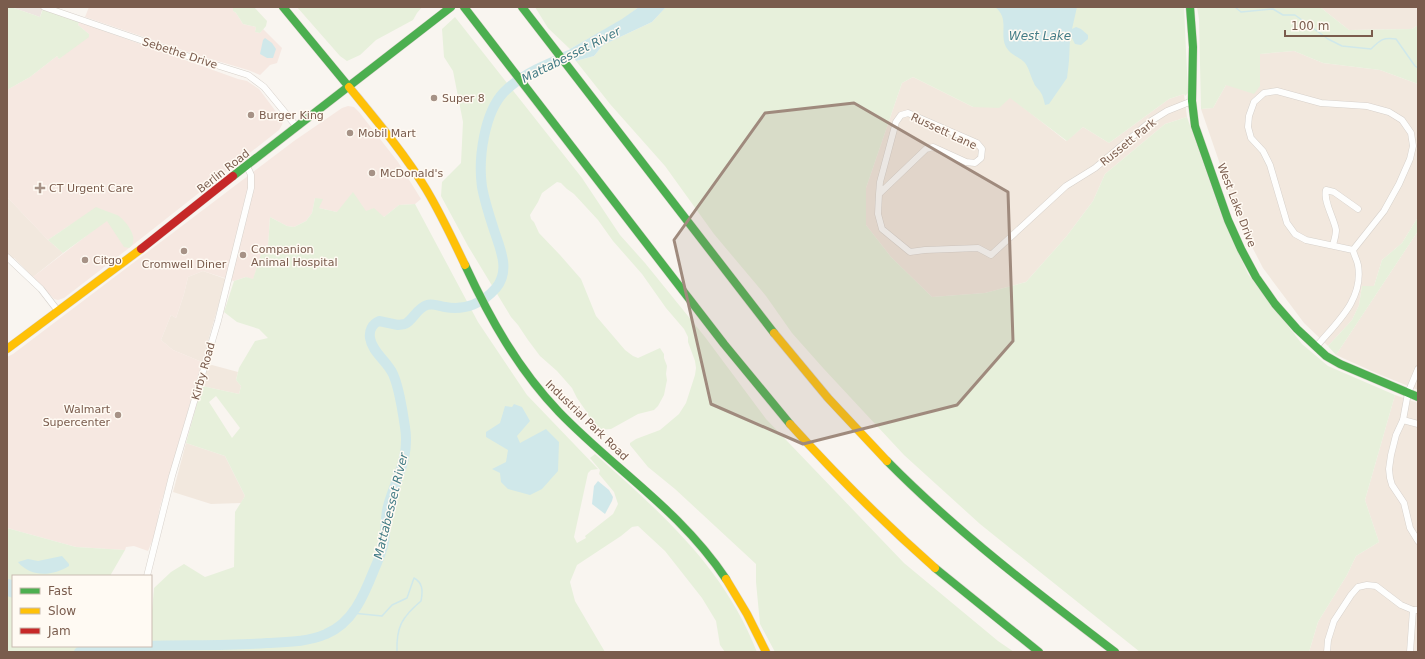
<svg xmlns="http://www.w3.org/2000/svg" width="1425" height="659" font-family="'DejaVu Sans',sans-serif">
<rect width="100%" height="100%" fill="#f9f5f0"/>
<g fill="#f2e8de">
<polygon points="1320,7 1418,7 1418,25 1412,29 1349,30"/>
<polygon points="1294,51 1323,63 1380,70 1418,84 1418,217 1402,243 1382,260 1374,286 1362,286 1359,305 1352,320 1328,346 1304,323 1263,268 1248,239 1234,205 1201,109 1213,108 1226,85 1260,86 1260,54"/>
<polygon points="913,77 973,107 1010,97 1066,141 1083,127 1109,143 1169,99 1184,94 1187,117 1165,124 1105,174 1093,201 1066,237 1026,282 985,293 932,297 891,257 866,225 866,188 902,83"/>
<polygon points="7,197 48,240 63,253 33,277 14,258 7,262"/>
<polygon points="1418,231 1418,390 1376,373 1336,355"/>
<polygon points="203,271 226,279 202,362 173,350 161,340 171,315 176,318 184,294 188,277"/>
<polygon points="212,365 238,372 236,380 241,386 239,394 202,386 208,366"/>
<polygon points="1395,395 1418,403 1418,652 1309,652 1318,622 1347,575 1356,556 1379,542 1365,500"/>
<polygon points="186,443 225,456 245,496 241,503 211,504 173,492"/>
</g>
<g fill="#f6e8e1">
<polygon points="89,7 233,7 233,11 236,13 243,24 256,27 255,32 260,33 263,29 282,48 277,63 270,65 260,75 248,70 197,55 85,17"/>
<polygon points="79,22 238,79 247,81 259,89 283,121 282,125 279,130 129,248 64,298 58,300 54,299 33,277 103,223 70,225 48,240 7,197 7,90 30,77 57,56 59,59 89,34 78,25"/>
<polygon points="348,106 354,107 359,112 398,162 421,199 415,204 399,205 384,217 366,211 337,212 319,208 315,198 312,213 306,221 294,227 287,226 270,217 268,246 263,248 253,280 246,277 234,281 203,271 188,277 184,294 176,318 171,315 161,340 173,350 202,362 160,507 155,534 148,551 134,546 126,547 125,550 76,547 7,528 7,357 13,354 294,141 342,108"/>
</g>
<polygon fill="#ede5e0" points="11,7 43,7 40,17"/>
<g fill="#e7f0db" fill-rule="evenodd">
<polygon points="7,7 11,7 40,17 43,9 79,22 78,25 89,34 89,37 59,59 57,56 30,77 7,90"/>
<polygon points="233,7 254,7 267,21 266,26 260,33 255,32 256,27 243,24 236,13 233,11"/>
<polygon points="297,7 422,7 417,13 413,20 376,40 360,55 347,61 340,56"/>
<polygon points="535,7 639,7 623,19 570,49 548,28"/>
<polygon points="666,7 1184,7 1188,93 1185,96 1184,94 1169,99 1109,143 1083,127 1067,141 1010,98 999,108 973,107 913,77 902,83 866,188 866,225 891,257 932,297 985,293 1026,282 1066,237 1093,201 1105,174 1165,124 1187,117 1221,214 1248,274 1302,344 1328,366 1395,395 1365,500 1379,542 1356,556 1347,575 1318,622 1309,652 1140,652 980,524 904,455 824,369 792,333 766,296 714,234 665,166 610,104 576,61 594,56 603,45 652,22"/>
<polygon points="1197,7 1320,7 1349,30 1412,29 1418,25 1418,84 1380,70 1323,63 1294,51 1260,54 1260,86 1254,94 1226,85 1213,108 1201,109 1199,19"/>
<polygon points="455,17 582,178 620,235 645,263 705,337 766,419 904,563 998,641 1014,652 775,652 760,624 756,582 756,564 675,489 648,467 630,445 630,443 636,439 660,430 679,414 686,403 695,375 696,368 695,361 688,342 688,337 684,329 666,308 642,274 613,241 598,220 574,194 567,189 561,183 557,182 542,193 538,202 530,215 531,219 534,222 539,233 560,255 581,279 596,316 625,350 633,356 638,358 660,348 664,354 664,358 667,366 666,374 667,380 664,395 658,406 654,410 638,414 611,429 597,430 594,426 586,411 577,398 572,388 557,371 540,356 528,340 518,325 511,317 468,246 441,196 442,182 461,163 463,122 453,71 444,57 442,29"/>
<path d="M353,192L366,211L374,208L384,217L399,205L415,204L478,322L527,395L598,469L591,470L588,473L574,537L577,543L586,538L585,536L613,514L618,504L614,492L599,474L600,470L590,458L595,454C662,514 723,566 757,652H725L720,645L716,621L702,598L665,551L638,526L632,527L621,536L577,565L570,582L575,601L605,652H7V528L76,547L125,550L110,576H13V646H151V622L154,588L171,572L184,564L205,577L234,567L235,512L245,496L225,456L186,443L202,386L239,394L241,386L236,380L239,368L255,341L268,338L259,329L237,322L224,312L234,281L246,277L253,279L263,248L268,246L270,217L287,226L294,227L306,221L312,213L315,198L323,199L319,208L337,212ZM216,396L240,428L232,438L209,402Z"/>
<path d="M96,207C102,210 110,212 117,215C126,220 141,240 129,248L124,247L107,221L63,253L48,240Z"/>
<polygon points="1418,217 1418,231 1336,355 1328,346 1352,320 1359,305 1362,286 1374,286 1382,260 1402,243"/>
</g>
<g fill="#d0e8ea">
<polygon points="639,7 666,7 652,22 603,45 594,56 576,61 570,49 622,19"/>
<path d="M995,7H1077L1072,29L1076,27L1081,29L1088,35V39L1081,45L1075,44L1072,38L1070,39L1069,61L1067,78L1049,104L1045,105C1044,101 1043,96 1041,93C1039,89 1035,87 1034,83C1030,76 1029,66 1023,61C1017,56 1011,55 1006,47C999,33 1010,19 995,7Z"/>
<polygon points="265,38 272,43 276,49 273,58 267,58 260,54 263,40"/>
<polygon points="514,404 522,407 530,421 517,436 520,443 546,429 559,442 558,471 542,489 530,495 508,489 501,482 500,473 492,469 506,462 508,450 486,437 486,432 500,423 505,406 512,407"/>
<polygon points="598,481 609,490 613,497 612,501 605,514 592,504 594,486"/>
<path d="M62,556L69,564V566C53,576 31,578 18,562L28,559L38,561Z"/>
<polygon points="7,579 13,580 13,598 7,596"/>
</g>
<g fill="none" stroke-linecap="round" stroke-linejoin="round">
<g stroke="#d0e8ea" stroke-width="1.5">
<path d="M1235,7L1241,12L1273,9L1283,15H1295L1328,39L1342,46L1371,49C1380,40 1383,37 1396,39L1415,66L1418,68"/>
<path d="M352,613L382,616L392,605L407,598L414,578C423,583 423,591 421,601C402,617 396,627 397,652"/>
</g>
<path stroke="#d0e8ea" stroke-width="10" d="M79,652C141,641 205,648 267,643C287,642 308,642 326,634C353,623 364,595 374,570C378,561 382,551 384,542C386,530 385,517 388,506C396,477 410,459 405,427C402,409 400,390 393,374C387,361 372,352 370,338C369,331 372,324 379,321L398,325L405,324C414,319 417,308 427,305C433,303 439,306 445,307C465,311 483,303 496,288C510,271 501,251 495,233C490,218 485,203 482,187C478,159 484,113 504,92C525,71 557,60 584,49"/>
<g stroke="#d7d1cb" stroke-width="7">
<g id="street">
<polyline points="44,7 184,55 248,75 264,87 297,127"/>
<polyline points="879,194 880,182 896,122 901,115 908,113 977,143 982,149 981,158 975,163 966,162 933,147 926,149 879,194 878,214 882,229 910,252 925,250 978,248 991,255 1066,186 1095,168 1151,121 1167,111 1192,101"/>
<path d="M1333,245C1334,241 1336,235 1336,230C1334,218 1323,201 1326,190L1334,192L1358,209"/>
<polyline points="7,257 41,289 58,311"/>
<path d="M1316,347C1336,323 1364,300 1358,265C1357,260 1354,255 1353,250L1306,240L1295,234L1287,223L1270,165L1263,151L1251,138L1248,127L1249,116L1254,102L1264,93L1277,91L1321,103L1367,106L1389,112L1402,120L1411,133L1413,146L1410,159L1399,184L1384,211L1353,250"/>
<polyline points="1418,369 1408,393 1403,420 1396,435 1391,455 1389,469 1390,478 1392,485 1404,503 1410,528 1418,541"/>
<polyline points="1403,420 1418,424"/>
<polyline points="147,576 172,476 218,321 251,188 251,175 247,166"/>
<polyline points="1327,652 1328,640 1334,621 1351,595 1358,587 1367,585 1376,586 1401,605 1413,610 1418,610"/>
<polyline points="1410,652 1413,610"/>
</g>
</g>
<g stroke="#d9d2cb" stroke-width="9">
<g id="fast">
<polyline points="283,7 349,87"/>
<polyline points="464,7 724,344 790,424"/>
<polyline points="522,7 774,333"/>
<polyline points="1190,7 1193,47 1192,101 1195,126 1228,220 1241,249 1256,277 1275,304 1297,329 1326,356 1340,364 1418,397"/>
<polyline points="233,176 451,7"/>
<path d="M465,265C490,319 518,369 559,412C615,470 680,510 726,579"/>
<path d="M887,461C957,532 1036,592 1115,652"/>
<polyline points="935,568 1039,652"/>
</g>
</g>
<g stroke="#d9d2cb" stroke-width="9">
<g id="slow">
<path d="M349,87C376,120 404,153 426,189C441,214 453,240 465,265"/>
<polyline points="774,333 828,398 887,461"/>
<polyline points="7,349 141,249"/>
<path d="M790,424C836,475 884,523 935,568"/>
<polyline points="726,579 747,614 766,652"/>
</g>
</g>
<g stroke="#d9d2cb" stroke-width="9">
<polyline id="jam" points="141,249 233,176"/>
</g>
<use href="#street" stroke="#fefefd" stroke-width="6"/>
<use href="#fast" stroke="#4caf50" stroke-width="8"/>
<use href="#slow" stroke="#ffc107" stroke-width="8"/>
<use href="#jam" stroke="#c62828" stroke-width="8"/>
</g>
<path fill="#9f8a7d" fill-opacity="0.2" stroke="#9f8a7d" stroke-width="3" stroke-linejoin="round" d="M854,103L1008,192L1013,341L957,405L803,444L711,404L674,240L765,113Z"/>
<g fill="#a69286" stroke="#fffaf3" stroke-width="1.5">
<circle cx="434" cy="98" r="4"/>
<circle cx="251" cy="115" r="4"/>
<circle cx="350" cy="133" r="4"/>
<circle cx="372" cy="173" r="4"/>
<path d="M38 182h4v4h4v4h-4v4h-4v-4h-4v-4h4z"/>
<circle cx="184" cy="251" r="4"/>
<circle cx="243" cy="255" r="4"/>
<circle cx="85" cy="260" r="4"/>
<circle cx="118" cy="415" r="4"/>
</g>
<g text-anchor="middle" stroke-width="3" stroke-linejoin="round" paint-order="stroke">
<g font-size="11" fill="#7a5c4d" stroke="#fffaf3">
<text transform="translate(180 53) rotate(18)" y="4">Sebethe Drive</text>
<text transform="translate(944 131) rotate(25)" y="4">Russett Lane</text>
<text transform="translate(1128 142) rotate(-39)" y="4">Russett Park</text>
<text transform="translate(223 171) rotate(-38)" y="4">Berlin Road</text>
<text transform="translate(1237 205) rotate(69)" y="4">West Lake Drive</text>
<text transform="translate(203 371) rotate(-74)" y="4">Kirby Road</text>
<text transform="translate(587 420) rotate(44)" y="4">Industrial Park Road</text>
</g>
<g font-size="11" fill="#7a5c4d" stroke="#fffaf3" text-anchor="start">
<text x="442" y="102">Super 8</text>
<text x="259" y="119">Burger King</text>
<text x="358" y="137">Mobil Mart</text>
<text x="380" y="177">McDonald's</text>
<text x="49" y="192">CT Urgent Care</text>
<text x="251" y="253">Companion<tspan x="251" dy="13">Animal Hospital</tspan></text>
<text x="93" y="264">Citgo</text>
<text x="184" y="268" text-anchor="middle">Cromwell Diner</text>
<text x="110" y="413" text-anchor="end">Walmart<tspan x="110" dy="13">Supercenter</tspan></text>
</g>
<g font-size="12" font-style="italic" fill="#437c86" stroke="#fffaf3">
<text x="1040" y="40">West Lake</text>
<text transform="translate(571 55) rotate(-27)" y="4">Mattabesset River</text>
<text transform="translate(391 506) rotate(-76)" y="4">Mattabesset River</text>
</g>
</g>
<rect width="1425" height="659" fill="none" stroke="#7a5c4d" stroke-width="16"/>
<rect x="12" y="575" width="140" height="72" fill="#fffaf3" stroke="#cabbb1"/>
<rect x="20" y="588" width="20" height="6" fill="#4caf50" stroke="#cabbb1"/>
<text x="48" y="595" font-size="12" fill="#7a5c4d">Fast</text>
<rect x="20" y="608" width="20" height="6" fill="#ffc107" stroke="#cabbb1"/>
<text x="48" y="615" font-size="12" fill="#7a5c4d">Slow</text>
<rect x="20" y="628" width="20" height="6" fill="#c62828" stroke="#cabbb1"/>
<text x="48" y="635" font-size="12" fill="#7a5c4d">Jam</text>
<path d="M1285 30v6h87v-6" fill="none" stroke="#7a5c4d" stroke-width="2"/>
<text x="1291" y="30" font-size="12" fill="#7a5c4d" stroke="#fffaf3" stroke-width="3" paint-order="stroke">100 m</text>
</svg>
